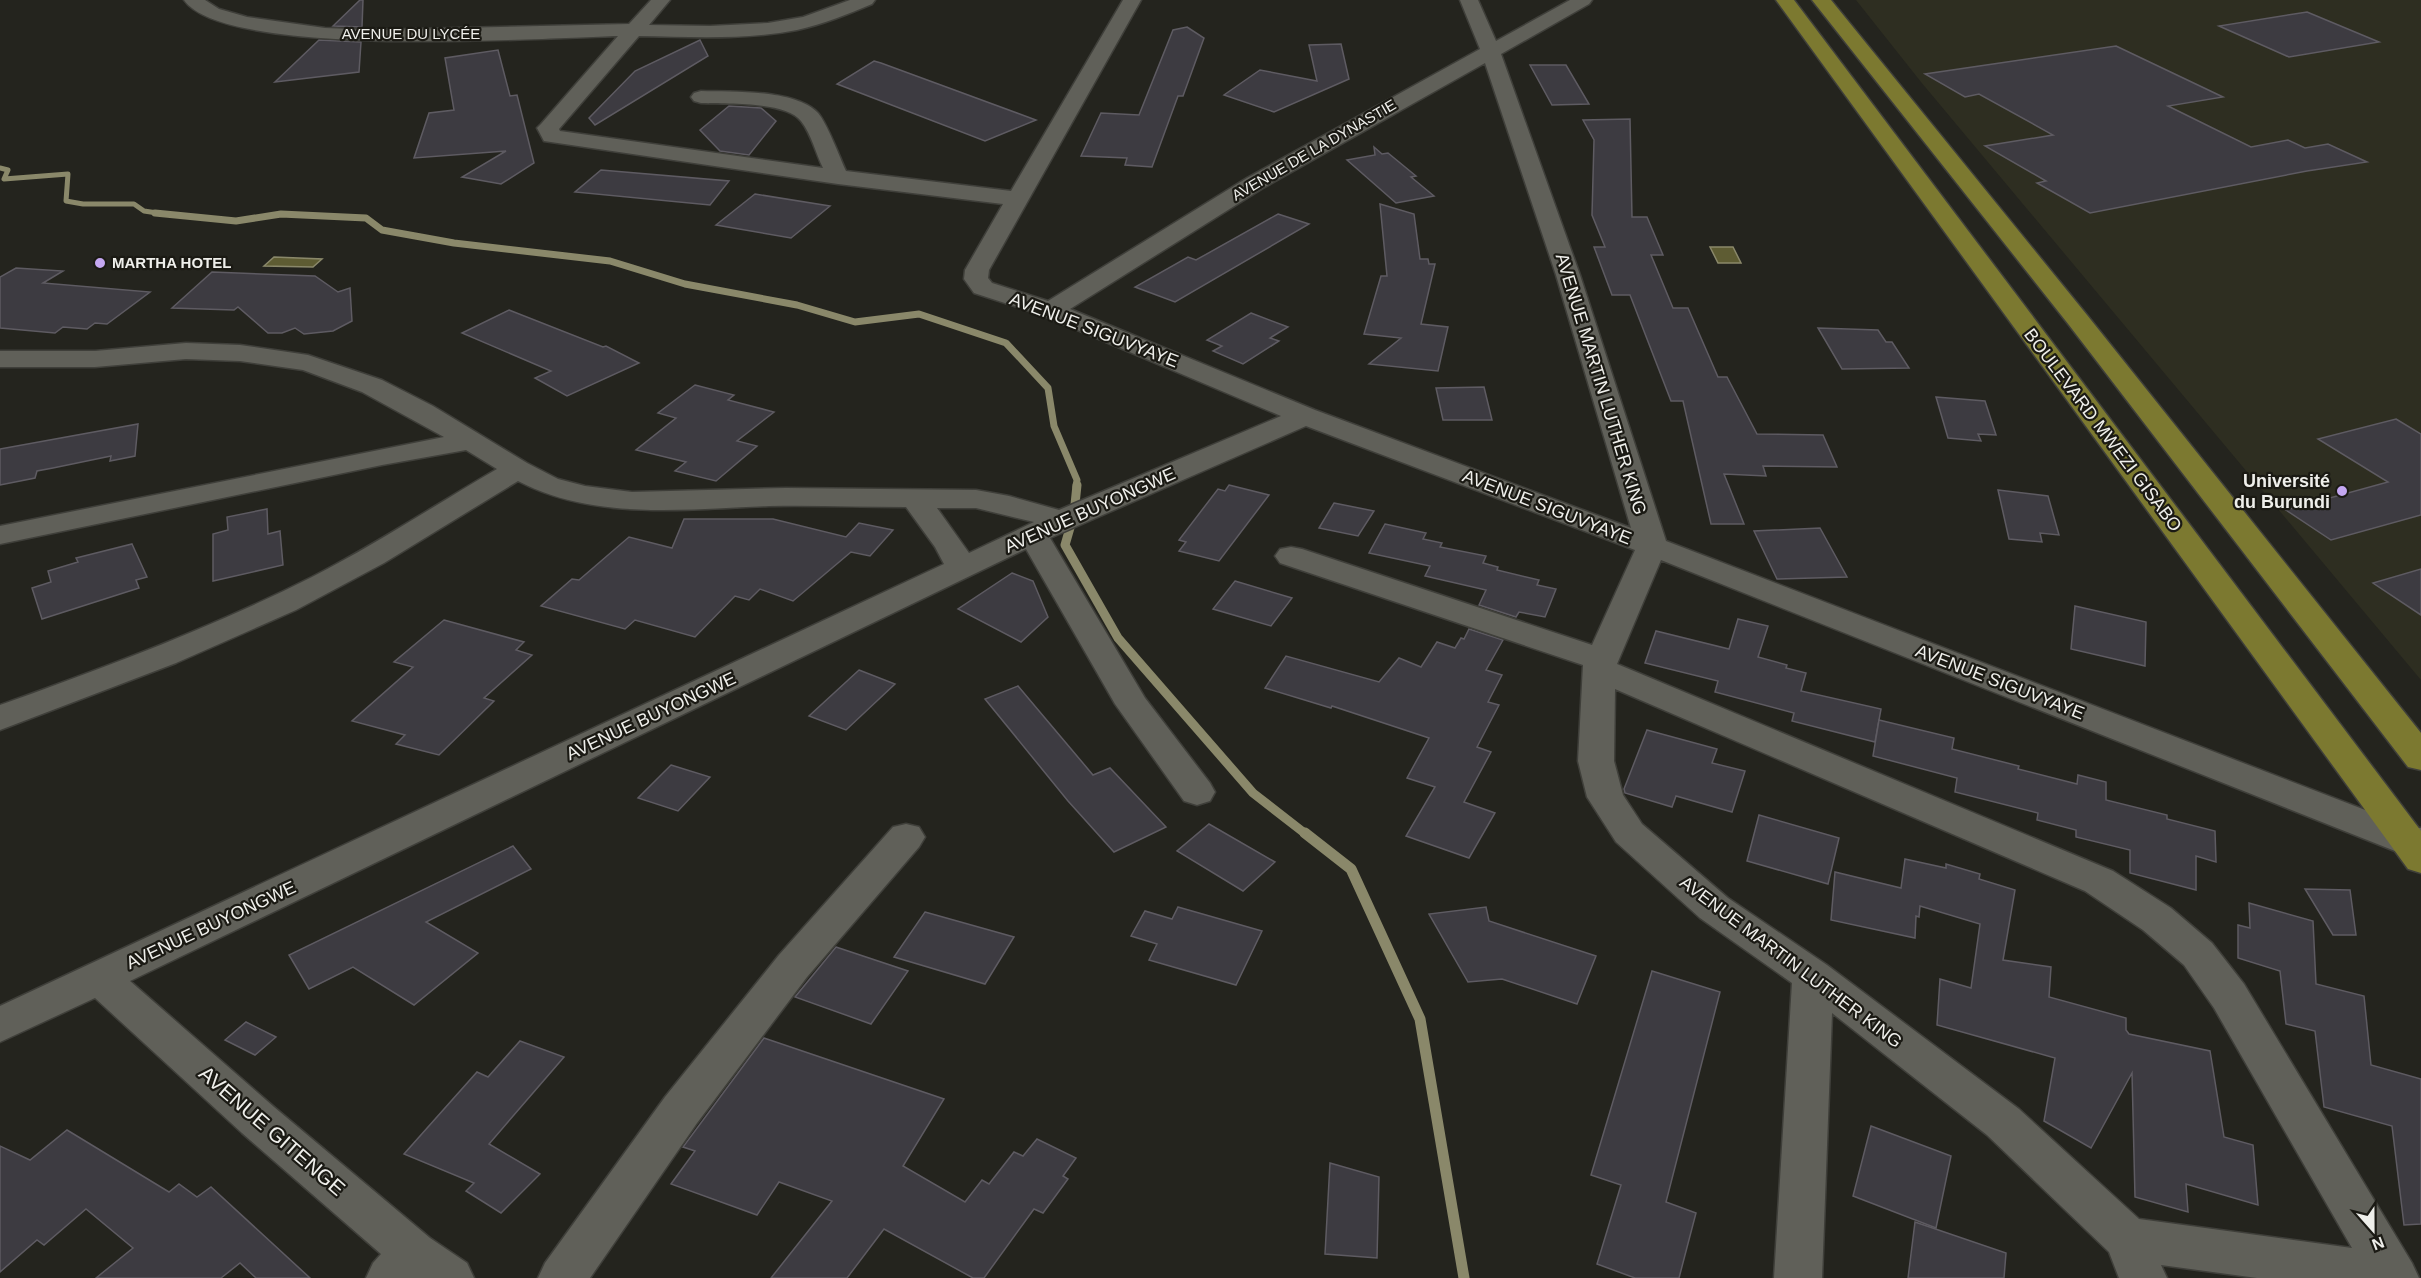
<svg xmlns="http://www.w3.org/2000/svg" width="2421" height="1278" font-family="Helvetica,sans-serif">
<rect width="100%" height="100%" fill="#24241e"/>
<polygon fill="#2e2e21" points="1856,0 2421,0 2421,680 1921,82"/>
<g fill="#5e5c33" stroke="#8a886a" stroke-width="1.5">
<polygon points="1710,247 1733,247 1741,263 1718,263"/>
<polygon points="274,257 322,259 313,267 264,266"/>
</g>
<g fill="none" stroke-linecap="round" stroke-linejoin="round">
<g stroke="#8a886a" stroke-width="5">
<polyline points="0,168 8,170 4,179 68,174 66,201 83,204 134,204 144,211 164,214"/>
<polyline points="279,214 288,214"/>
</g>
<polyline stroke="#8a886a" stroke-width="7" points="155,213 236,221 281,214 366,218 382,230 454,243 610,261 685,284 797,305 855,322 919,314 1006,343 1048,388 1054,426 1077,480 1076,487"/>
<polyline stroke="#8a886a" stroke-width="9" points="1077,485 1074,514 1065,545 1118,638 1253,793 1307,835"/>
<polyline stroke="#8a886a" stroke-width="11" points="1305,833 1351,869 1420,1019 1464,1278"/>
</g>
<g fill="#3d3b41" stroke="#5e5b62" stroke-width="1.5">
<polygon points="360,0 363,0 362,27 333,26"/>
<polygon points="2307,12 2379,42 2289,57 2219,26"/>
<polygon points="1187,27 1204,38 1183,96 1178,96 1152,167 1125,165 1127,158 1081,156 1101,113 1139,115 1173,30"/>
<polygon points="319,40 361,42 359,72 275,82"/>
<polygon points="700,40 708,56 595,125 589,118 635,71"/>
<polygon points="1341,44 1349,79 1274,112 1224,95 1260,70 1317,81 1309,45"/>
<polygon points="2116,46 2223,97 2168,106 2251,147 2288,140 2305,148 2328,144 2367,162 2307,171 2090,213 2037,183 2046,181 1985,146 2053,135 1979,94 1965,97 1925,74"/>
<polygon points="498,50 510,96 517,95 534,163 501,184 462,177 506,151 414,158 429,113 454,110 445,58"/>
<polygon points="874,61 881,63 1036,120 985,141 837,84"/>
<polygon points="1530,65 1566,65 1589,104 1552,105"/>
<polygon points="729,106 761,108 776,121 749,155 720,151 700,130"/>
<polygon points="1630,119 1632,217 1647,217 1663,255 1651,255 1673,308 1688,308 1718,377 1727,377 1757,434 1823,435 1837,467 1763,466 1766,476 1724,474 1744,524 1711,524 1683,401 1671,401 1630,295 1612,295 1594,247 1605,247 1592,215 1594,140 1583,120"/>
<polygon points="1374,147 1382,154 1388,153 1416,176 1411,177 1434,196 1396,203 1347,160 1375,155"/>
<polygon points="601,170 729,181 710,205 575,192"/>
<polygon points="755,194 830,206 791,238 716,225"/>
<polygon points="1380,204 1414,214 1420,259 1428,259 1429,264 1435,264 1421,324 1448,327 1438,371 1369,364 1401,338 1364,334 1381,276 1387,276"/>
<polygon points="1278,214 1309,224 1175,302 1135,287 1188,257 1196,260"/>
<polygon points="16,268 63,271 43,283 150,292 107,324 95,323 87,329 63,327 55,333 0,328 0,277"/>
<polygon points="212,272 315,276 338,292 350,288 352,321 333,331 304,334 295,328 282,333 268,333 238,307 234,310 172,308"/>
<polygon points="509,310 603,347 606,346 639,363 567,396 535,378 551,371 462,333"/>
<polygon points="1251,313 1288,327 1270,338 1279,341 1243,364 1213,351 1222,346 1207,340"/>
<polygon points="1818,328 1878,330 1886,342 1892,342 1909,368 1842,369"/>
<polygon points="695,385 734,395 728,400 774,412 737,441 757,446 716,481 675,471 686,462 636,450 676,418 658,413"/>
<polygon points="1484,387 1492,420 1443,420 1436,388"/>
<polygon points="1936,397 1985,401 1996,435 1978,434 1981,441 1948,438"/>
<polygon points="2396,419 2421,434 2421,515 2331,540 2286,510 2388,482 2318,439"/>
<polygon points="138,424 135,456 110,461 111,456 53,468 37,471 35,478 0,485 0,449"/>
<polygon points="1229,485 1269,495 1219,561 1179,551 1186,542 1179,540 1218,489 1225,491"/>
<polygon points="1998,490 2048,496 2059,535 2040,533 2042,542 2009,539"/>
<polygon points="1334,503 1374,511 1358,536 1319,528"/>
<polygon points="267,509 268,534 280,531 283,565 213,581 213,534 228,530 227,517"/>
<polygon points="684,519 773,519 846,537 859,523 893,530 870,556 851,552 793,601 760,589 749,600 735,596 695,637 635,620 625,629 541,606 572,579 579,580 629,537 672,548"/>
<polygon points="1385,524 1426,533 1423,539 1442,543 1440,547 1486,556 1483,563 1498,567 1497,570 1539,580 1537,585 1556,589 1545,617 1519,612 1516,617 1479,605 1486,590 1425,576 1430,566 1369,553"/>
<polygon points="1820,528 1847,577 1777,579 1754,531"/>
<polygon points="132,544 147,577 136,580 139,588 42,619 32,588 51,582 48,571 78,562 76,558"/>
<polygon points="2421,569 2421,615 2373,583"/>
<polygon points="1012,573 1033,581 1048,617 1021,642 958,609"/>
<polygon points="1235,581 1292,598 1271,626 1213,609"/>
<polygon points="2075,606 2146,622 2145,666 2071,649"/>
<polygon points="1738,619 1768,626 1758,657 1787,665 1786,668 1806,673 1801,691 1881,709 1875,742 1792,721 1794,713 1715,692 1718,681 1645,663 1656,631 1729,649"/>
<polygon points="444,620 524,642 516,650 532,655 484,698 494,701 439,755 396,744 405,735 352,721 413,667 394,662"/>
<polygon points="1469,629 1503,640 1486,670 1502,675 1488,702 1499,705 1477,747 1491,752 1464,802 1495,813 1469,858 1406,836 1435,787 1407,778 1429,738 1332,706 1331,708 1265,688 1286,656 1379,682 1399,658 1421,667 1437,642 1455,648 1461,638 1464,639"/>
<polygon points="859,670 895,684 846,730 809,716"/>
<polygon points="1018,686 1093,775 1110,768 1166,827 1114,852 1068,801 985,699"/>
<polygon points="1879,720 1954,738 1952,749 2019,766 2018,769 2077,784 2078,775 2106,782 2106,800 2167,815 2167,819 2215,831 2216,862 2196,856 2196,890 2130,873 2130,850 2076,837 2076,830 2037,820 2038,813 1955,792 1957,778 1873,756"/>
<polygon points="1647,730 1717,749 1712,763 1745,771 1732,812 1676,796 1672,807 1625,793 1624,789"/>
<polygon points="671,765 710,777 678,811 638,798"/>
<polygon points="1759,815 1839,838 1828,884 1747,861"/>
<polygon points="1209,824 1275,862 1243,891 1177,851"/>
<polygon points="513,846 531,869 426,922 478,953 414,1005 353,967 309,989 289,955"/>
<polygon points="1905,859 1946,868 1946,864 1980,874 1979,879 2015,890 2003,960 2051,967 2049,997 2126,1018 2126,1030 2129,1034 2210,1051 2224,1137 2253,1145 2258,1205 2186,1184 2188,1212 2135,1197 2132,1073 2091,1148 2044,1121 2055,1058 1937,1025 1940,979 1971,988 1980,924 1920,906 1919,917 1916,916 1915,938 1831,920 1835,872 1901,888"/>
<polygon points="2305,889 2350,890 2356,935 2333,935"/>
<polygon points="2249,903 2313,921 2316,984 2364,996 2371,1065 2421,1079 2421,1224 2404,1225 2392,1126 2324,1107 2315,1031 2286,1024 2280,971 2238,958 2238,925 2250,928"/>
<polygon points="1178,907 1262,931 1236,985 1149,960 1157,944 1131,936 1145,911 1172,919"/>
<polygon points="1486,907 1489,921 1596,956 1577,1004 1502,979 1468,982 1429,914"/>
<polygon points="925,912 1014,937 985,984 894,957"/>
<polygon points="836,947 908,971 871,1024 795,997"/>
<polygon points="1652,971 1720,992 1666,1202 1696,1213 1679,1278 1635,1278 1597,1264 1621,1185 1591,1175"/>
<polygon points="246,1022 276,1037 255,1055 225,1040"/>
<polygon points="764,1038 944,1099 903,1166 965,1202 982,1180 989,1184 1014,1152 1023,1156 1037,1139 1076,1158 1063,1176 1068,1179 1043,1213 1034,1209 984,1278 973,1278 884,1229 847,1278 771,1278 832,1201 779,1182 757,1215 671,1184 695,1151 683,1147"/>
<polygon points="520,1041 564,1057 489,1144 540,1174 501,1213 466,1191 474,1183 404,1154 477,1072 488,1077"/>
<polygon points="1871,1126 1951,1156 1936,1228 1853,1196"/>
<polygon points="67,1130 169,1192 179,1184 197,1197 211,1187 310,1278 256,1278 240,1263 221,1278 96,1278 133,1248 86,1209 44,1245 37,1240 0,1272 0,1146 30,1160"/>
<polygon points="1330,1163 1379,1177 1377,1258 1325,1254"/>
<polygon points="1915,1222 2006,1253 2004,1278 1908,1278"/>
</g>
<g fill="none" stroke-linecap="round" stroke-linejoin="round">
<g stroke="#3f3f3a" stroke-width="3">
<g id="minor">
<path d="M184,0H205L219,9L247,17L325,28L375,30L629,24L651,0H670L649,25L710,26L768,23L803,17L850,0H875L872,4C848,14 824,24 797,30C746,40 692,37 639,36L559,129L560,131L823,168C816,154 811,133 801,121C786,101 725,104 701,103L694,101L691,97L694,93L701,91C732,92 795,89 818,113C827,123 840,158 846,171L1011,191L1123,0H1141L989,270L988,278L992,283L1048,301L1247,178L1480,49L1460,0H1478L1496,41L1570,0H1592L1589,4L1501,54L1580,275L1666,541L2412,828H2421V856L2395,851L1661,560L1617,664L2113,871L2171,908L2212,943L2244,984L2412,1263L2419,1278H2257L2161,1265L2167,1278H2119L2109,1252L1987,1135L1832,1013L1822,1278H1774L1792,983L1700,918L1616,842L1587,797L1578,761L1583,665L1280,563L1275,556L1280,549L1291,547L1302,549L1592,645L1635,550L1306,426L1050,538L1145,698L1210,783L1215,792L1210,801L1197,805L1184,801L1115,704L1026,549L130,981L274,1107L430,1238L467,1263L474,1278H366L373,1263L381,1254L242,1133L95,998L0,1042V1006L944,564L935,547L906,507C861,507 815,505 769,506C685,509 595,521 518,481L384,563L296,610L176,663L0,730V705C106,667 211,628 312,577C375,545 435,505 497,469L466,450L382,465L0,544V526L444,437L362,392L303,370L240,361L186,359L95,367H0V351H95L186,343L240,345L308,355L382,380L433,406L527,463L558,479L585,486L632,492L786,488L976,490L1009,496L1059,510L1281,416L1042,315L974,293L964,279L965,270L1003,204L838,184L544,141L537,128L541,124L618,36C544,38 225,59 184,0ZM1485,63L1556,275L1631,528L1315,410L1070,309L1263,188ZM937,508H976L1034,522L969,553ZM1615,689L2085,891L2143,930L2184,965L2214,1008L2352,1248L2139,1219L2019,1109L1827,965L1728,898L1642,824L1623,795L1614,761Z"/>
<polygon points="906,824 919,827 925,837 919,847 807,977 697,1123 590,1278 538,1278 545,1263 665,1097 779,955 893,827"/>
</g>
</g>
<g stroke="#3f3f3a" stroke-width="3">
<g id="major">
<polygon points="1776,0 1794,0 2421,831 2421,873 2408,869"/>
<polygon points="1812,0 1831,0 2087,315 2421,733 2421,770 2408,767 2069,325"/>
</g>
</g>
<use href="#minor" fill="#606059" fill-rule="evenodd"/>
<use href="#major" fill="#7c7930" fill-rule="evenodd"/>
</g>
<g fill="#c4a7f1" stroke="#1b1a14" stroke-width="2">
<circle cx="100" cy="263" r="6"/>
<circle cx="2342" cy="491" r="6"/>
</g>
<g text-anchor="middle" stroke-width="4.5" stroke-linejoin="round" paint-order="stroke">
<g font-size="15" fill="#efefeb" stroke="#1b1a14">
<text x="411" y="39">AVENUE DU LYCÉE</text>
<text transform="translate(1314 150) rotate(-30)" y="5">AVENUE DE LA DYNASTIE</text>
</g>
<g font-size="15" font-weight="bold" fill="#efefeb" stroke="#1b1a14" text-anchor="start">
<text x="112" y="268">MARTHA HOTEL</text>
</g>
<g font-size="18" fill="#efefeb" stroke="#1b1a14">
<text transform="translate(1094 330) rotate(21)" y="6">AVENUE SIGUVYAYE</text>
<text transform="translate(1601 384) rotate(73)" y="6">AVENUE MARTIN LUTHER KING</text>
<text transform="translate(2103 430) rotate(53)" y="6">BOULEVARD MWEZI GISABO</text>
<text transform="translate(1547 507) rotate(21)" y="6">AVENUE SIGUVYAYE</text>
<text transform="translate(1090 510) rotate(-24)" y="6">AVENUE BUYONGWE</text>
<text transform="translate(2000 682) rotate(21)" y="6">AVENUE SIGUVYAYE</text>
<text transform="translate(651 716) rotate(-25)" y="6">AVENUE BUYONGWE</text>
<text transform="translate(211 925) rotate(-25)" y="6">AVENUE BUYONGWE</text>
<text transform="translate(1791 962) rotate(37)" y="6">AVENUE MARTIN LUTHER KING</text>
</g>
<g font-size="18" font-weight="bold" fill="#efefeb" stroke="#1b1a14" text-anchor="end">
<text x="2330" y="487">Université<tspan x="2330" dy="21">du Burundi</tspan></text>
</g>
<g font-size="21" fill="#efefeb" stroke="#1b1a14">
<text transform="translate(272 1131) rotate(41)" y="7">AVENUE GITENGE</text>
</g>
</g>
<g transform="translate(2373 1230) rotate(159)" stroke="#1b1a14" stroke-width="4.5" paint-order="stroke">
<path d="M0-4.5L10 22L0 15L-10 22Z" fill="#efefeb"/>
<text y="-9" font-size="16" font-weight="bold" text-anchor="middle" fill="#efefeb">N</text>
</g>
</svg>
